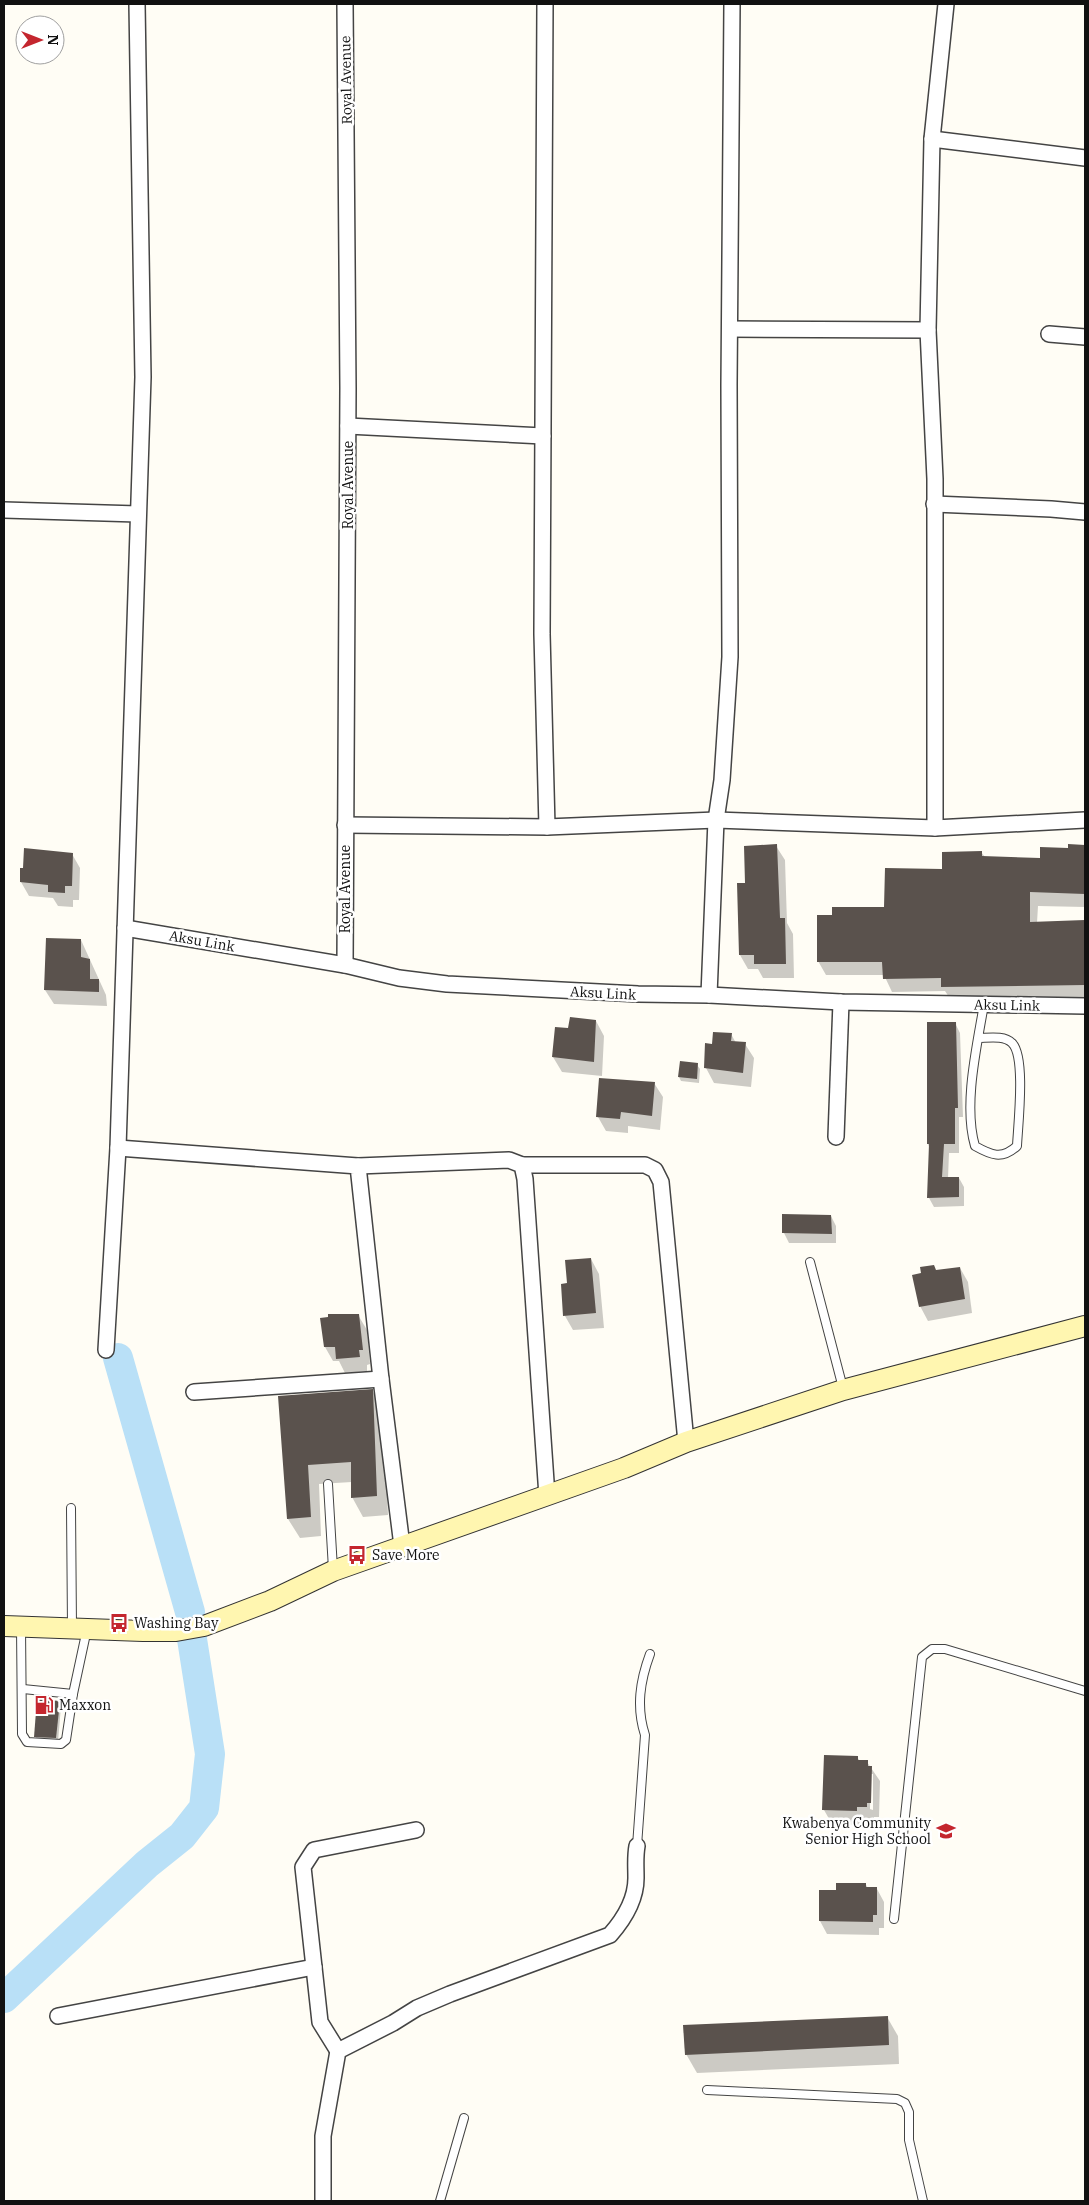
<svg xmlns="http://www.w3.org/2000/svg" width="1089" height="2205" font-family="'IBM Plex Serif',serif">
<rect width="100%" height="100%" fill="#fffdf5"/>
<g fill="#0003" fill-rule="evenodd">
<polygon points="1069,845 1085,846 1085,907 1038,906 1037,923 1085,921 1085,999 951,1000 945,991 892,992 884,975 826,975 818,961 833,916 885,908 944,871 981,852 985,857 1041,859 1069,849"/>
<polygon points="776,846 785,860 787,923 793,934 794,978 763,978 758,969 748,969 740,955 747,884"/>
<polygon points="72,854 80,868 79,900 73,900 73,907 58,906 53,898 29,896 21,882 24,869"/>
<polygon points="81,940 106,995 107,1006 54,1004 45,990"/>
<polygon points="596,1021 604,1036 602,1076 562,1072 553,1057 556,1029 569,1029"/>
<polygon points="928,1023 955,1023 960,1033 963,1117 959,1117 959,1153 949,1153 948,1178 959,1178 964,1187 964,1206 934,1207 929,1198 930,1149 928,1144"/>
<polygon points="731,1034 736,1043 745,1044 754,1058 751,1087 714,1083 706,1068 713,1046"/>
<polygon points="697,1065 700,1069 699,1083 681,1081 679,1077"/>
<polygon points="654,1083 663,1097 660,1130 628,1126 628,1133 606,1131 598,1117"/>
<polygon points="784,1215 831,1216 836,1226 836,1243 789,1243 784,1233"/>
<polygon points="591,1259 599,1274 604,1328 573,1330 565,1316 562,1285 568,1284"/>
<polygon points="960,1268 968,1282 972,1313 928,1321 920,1306 936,1271"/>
<polygon points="358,1315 367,1330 370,1364 367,1365 367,1371 345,1373 339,1361 333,1361 325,1347"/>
<polygon points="372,1390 383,1409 388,1515 363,1517 352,1497 352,1482 319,1484 321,1536 300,1538 288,1519 280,1397"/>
<polygon points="59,1702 61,1706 58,1742 38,1741 35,1736"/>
<path d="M857,1757L860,1761L867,1762L880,1781L879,1817H874V1821H865L864,1825L832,1824L824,1810ZM871,1774H873V1810L870,1809Z"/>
<polygon points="866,1885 868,1888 877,1889 884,1902 884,1928 879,1928 879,1935 827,1934 820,1921 838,1891"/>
<polygon points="887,2017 898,2036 899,2064 697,2073 686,2054"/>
</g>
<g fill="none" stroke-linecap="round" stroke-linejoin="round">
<g stroke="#b9e0f7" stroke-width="30">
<polyline points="118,1358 190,1612"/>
<polyline points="4,1998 147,1864 182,1836 204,1808 210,1754 192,1639"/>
</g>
</g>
<g fill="#5a524d">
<polygon points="777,844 780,918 785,918 786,964 754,964 754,955 739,955 737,883 745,883 744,846"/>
<polygon points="1068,844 1085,845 1085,894 1030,892 1030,922 1085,920 1085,985 941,987 941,978 883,979 882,962 817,962 817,915 832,915 832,907 884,907 885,868 942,869 942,852 982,851 982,856 1040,858 1040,847 1068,848"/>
<polygon points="24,848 73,853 72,886 65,886 65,893 48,892 48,885 20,882 20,868 23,868"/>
<polygon points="46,938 81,939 81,957 90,959 90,979 99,979 99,992 44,990"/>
<polygon points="570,1017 596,1020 594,1062 552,1057 555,1027 568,1028"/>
<polygon points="927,1022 956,1022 958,1108 955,1108 955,1144 944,1144 942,1177 959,1177 959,1197 927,1198 929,1144 927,1144"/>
<polygon points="713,1032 732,1033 731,1041 746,1042 743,1073 704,1068 705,1043 712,1044"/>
<polygon points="680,1061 698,1063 697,1079 678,1077"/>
<polygon points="599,1078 655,1082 652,1116 621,1112 620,1119 596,1117"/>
<polygon points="782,1214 831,1215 832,1234 782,1233"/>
<polygon points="591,1258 596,1313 563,1316 561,1284 567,1283 565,1260"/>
<polygon points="934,1265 936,1270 960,1267 965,1299 919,1307 912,1275 921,1273 920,1267"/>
<polygon points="328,1314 359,1314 363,1350 359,1350 360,1357 336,1359 335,1347 324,1347 320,1318 328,1317"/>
<polygon points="373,1389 377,1496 351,1498 351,1462 308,1465 311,1517 287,1519 278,1396"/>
<polygon points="37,1699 60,1701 56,1738 34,1737"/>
<polygon points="824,1755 858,1756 858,1760 868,1760 868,1766 872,1766 871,1803 867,1803 867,1807 857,1807 857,1811 822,1810"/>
<polygon points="836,1883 866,1883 866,1887 877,1887 877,1915 873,1915 873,1922 819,1921 819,1890 836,1890"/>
<polygon points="888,2016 889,2045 685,2055 683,2025"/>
</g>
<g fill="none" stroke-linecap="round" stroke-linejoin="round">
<g stroke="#444" stroke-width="10">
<g id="service">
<path d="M978,1038C988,1038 1004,1035 1012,1043C1026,1056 1018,1125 1017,1146C1002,1160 991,1155 975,1146C963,1105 977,1046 984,1004"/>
<polyline points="810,1262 843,1388"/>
<polyline points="328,1484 333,1569"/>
<polyline points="71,1508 72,1627"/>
<polyline points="21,1627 22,1734 27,1742 61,1744 66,1740 73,1694 87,1629"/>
<polyline points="23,1689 73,1694"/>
<path d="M637,1846L645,1735C636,1707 640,1681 650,1654"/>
<polyline points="894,1919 922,1657 932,1649 945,1649 1085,1691"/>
<polyline points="707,2090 897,2099 905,2103 909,2112 909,2140 923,2201"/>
<polyline points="440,2201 464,2118"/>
</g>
</g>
<g stroke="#444" stroke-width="18">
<g id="minor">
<polyline points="345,4 348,388 345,965"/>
<polyline points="545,4 542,634 547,827"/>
<polyline points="932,139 1085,158"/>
<polyline points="730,329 928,330"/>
<polyline points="1049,334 1085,337"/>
<polyline points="348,426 543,436"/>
<polyline points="934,504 1051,509 1085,512"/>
<polyline points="4,510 138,514"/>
<polyline points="345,825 547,827 716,820 935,828 1085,820"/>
<polyline points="935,828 935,479 928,330 932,139 946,4"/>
<polyline points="125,928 345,965 399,978 447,984 638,994 709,995 841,1002 1085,1006"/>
<polyline points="709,995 716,820 722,780 730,657 729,385 732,4"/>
<polyline points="836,1137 841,1002"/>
<polyline points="118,1148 358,1166 381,1379 402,1546"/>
<polyline points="522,1165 645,1165 655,1170 661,1182 686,1442"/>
<polyline points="358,1166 509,1160 522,1165 525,1179 547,1496"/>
<polyline points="106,1350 118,1148 143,377 137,4"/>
<polyline points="194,1392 381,1379"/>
<polyline points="58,2016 314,1967"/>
<polyline points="338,2051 320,2022 303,1867 314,1850 416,1830"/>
<path d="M323,2201V2136L338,2051L393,2023L417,2008L450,1994L610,1935C625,1918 636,1900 636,1878C636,1866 635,1857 637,1846"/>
</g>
</g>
<g stroke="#333" stroke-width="22">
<polyline id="secondary" points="4,1626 143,1631 176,1631 204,1626 270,1601 333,1571 624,1468 686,1442 843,1390 1085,1326"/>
</g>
<use href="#service" stroke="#fff" stroke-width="8"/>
<use href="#minor" stroke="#fff" stroke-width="15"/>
<use href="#secondary" stroke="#fff6b0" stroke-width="20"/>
</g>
<defs>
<g id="bus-bare" transform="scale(1.5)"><path d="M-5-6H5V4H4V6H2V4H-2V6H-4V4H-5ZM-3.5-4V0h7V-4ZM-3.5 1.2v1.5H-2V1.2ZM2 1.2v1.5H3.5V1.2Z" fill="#c4262e" stroke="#fff" stroke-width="2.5" paint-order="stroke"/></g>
<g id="fuel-bare" transform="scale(1.5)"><path d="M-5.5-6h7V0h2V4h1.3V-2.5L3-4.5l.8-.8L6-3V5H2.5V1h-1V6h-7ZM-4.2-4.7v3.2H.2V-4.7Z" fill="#c4262e" stroke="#fff" stroke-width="2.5" paint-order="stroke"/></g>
<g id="school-bare" transform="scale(1.5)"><path d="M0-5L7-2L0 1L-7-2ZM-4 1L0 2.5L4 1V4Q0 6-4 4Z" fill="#c4262e" stroke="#fff" stroke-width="2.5" paint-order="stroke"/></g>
</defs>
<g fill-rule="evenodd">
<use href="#bus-bare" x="357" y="1555"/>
<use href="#bus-bare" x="119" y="1623"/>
<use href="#fuel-bare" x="44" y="1705"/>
<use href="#school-bare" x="946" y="1831"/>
</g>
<g text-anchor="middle" stroke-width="5" stroke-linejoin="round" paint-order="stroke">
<g font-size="14" fill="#111" stroke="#fff">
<text transform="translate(346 80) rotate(-91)" y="5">Royal Avenue</text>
<text transform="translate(348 485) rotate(-90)" y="5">Royal Avenue</text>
<text transform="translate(345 889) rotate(-90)" y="5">Royal Avenue</text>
<text transform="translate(202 941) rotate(10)" y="5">Aksu Link</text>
<text transform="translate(603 993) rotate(3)" y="5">Aksu Link</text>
<text transform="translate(1007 1005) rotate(1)" y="5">Aksu Link</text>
</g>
<g font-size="14" fill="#111" stroke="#fff" text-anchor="start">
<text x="372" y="1560">Save More</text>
<text x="134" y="1628">Washing Bay</text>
<text x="59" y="1710">Maxxon</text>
<text x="931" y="1828" text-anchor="end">Kwabenya Community<tspan x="931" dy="16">Senior High School</tspan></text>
</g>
</g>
<rect width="1089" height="2205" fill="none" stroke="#111111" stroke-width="10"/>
<g transform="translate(40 40) rotate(90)"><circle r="24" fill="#ffffff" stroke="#a0a0a0"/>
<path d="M0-4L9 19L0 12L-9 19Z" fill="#c4262e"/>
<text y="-8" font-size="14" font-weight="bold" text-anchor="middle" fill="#111111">N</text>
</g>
</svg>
